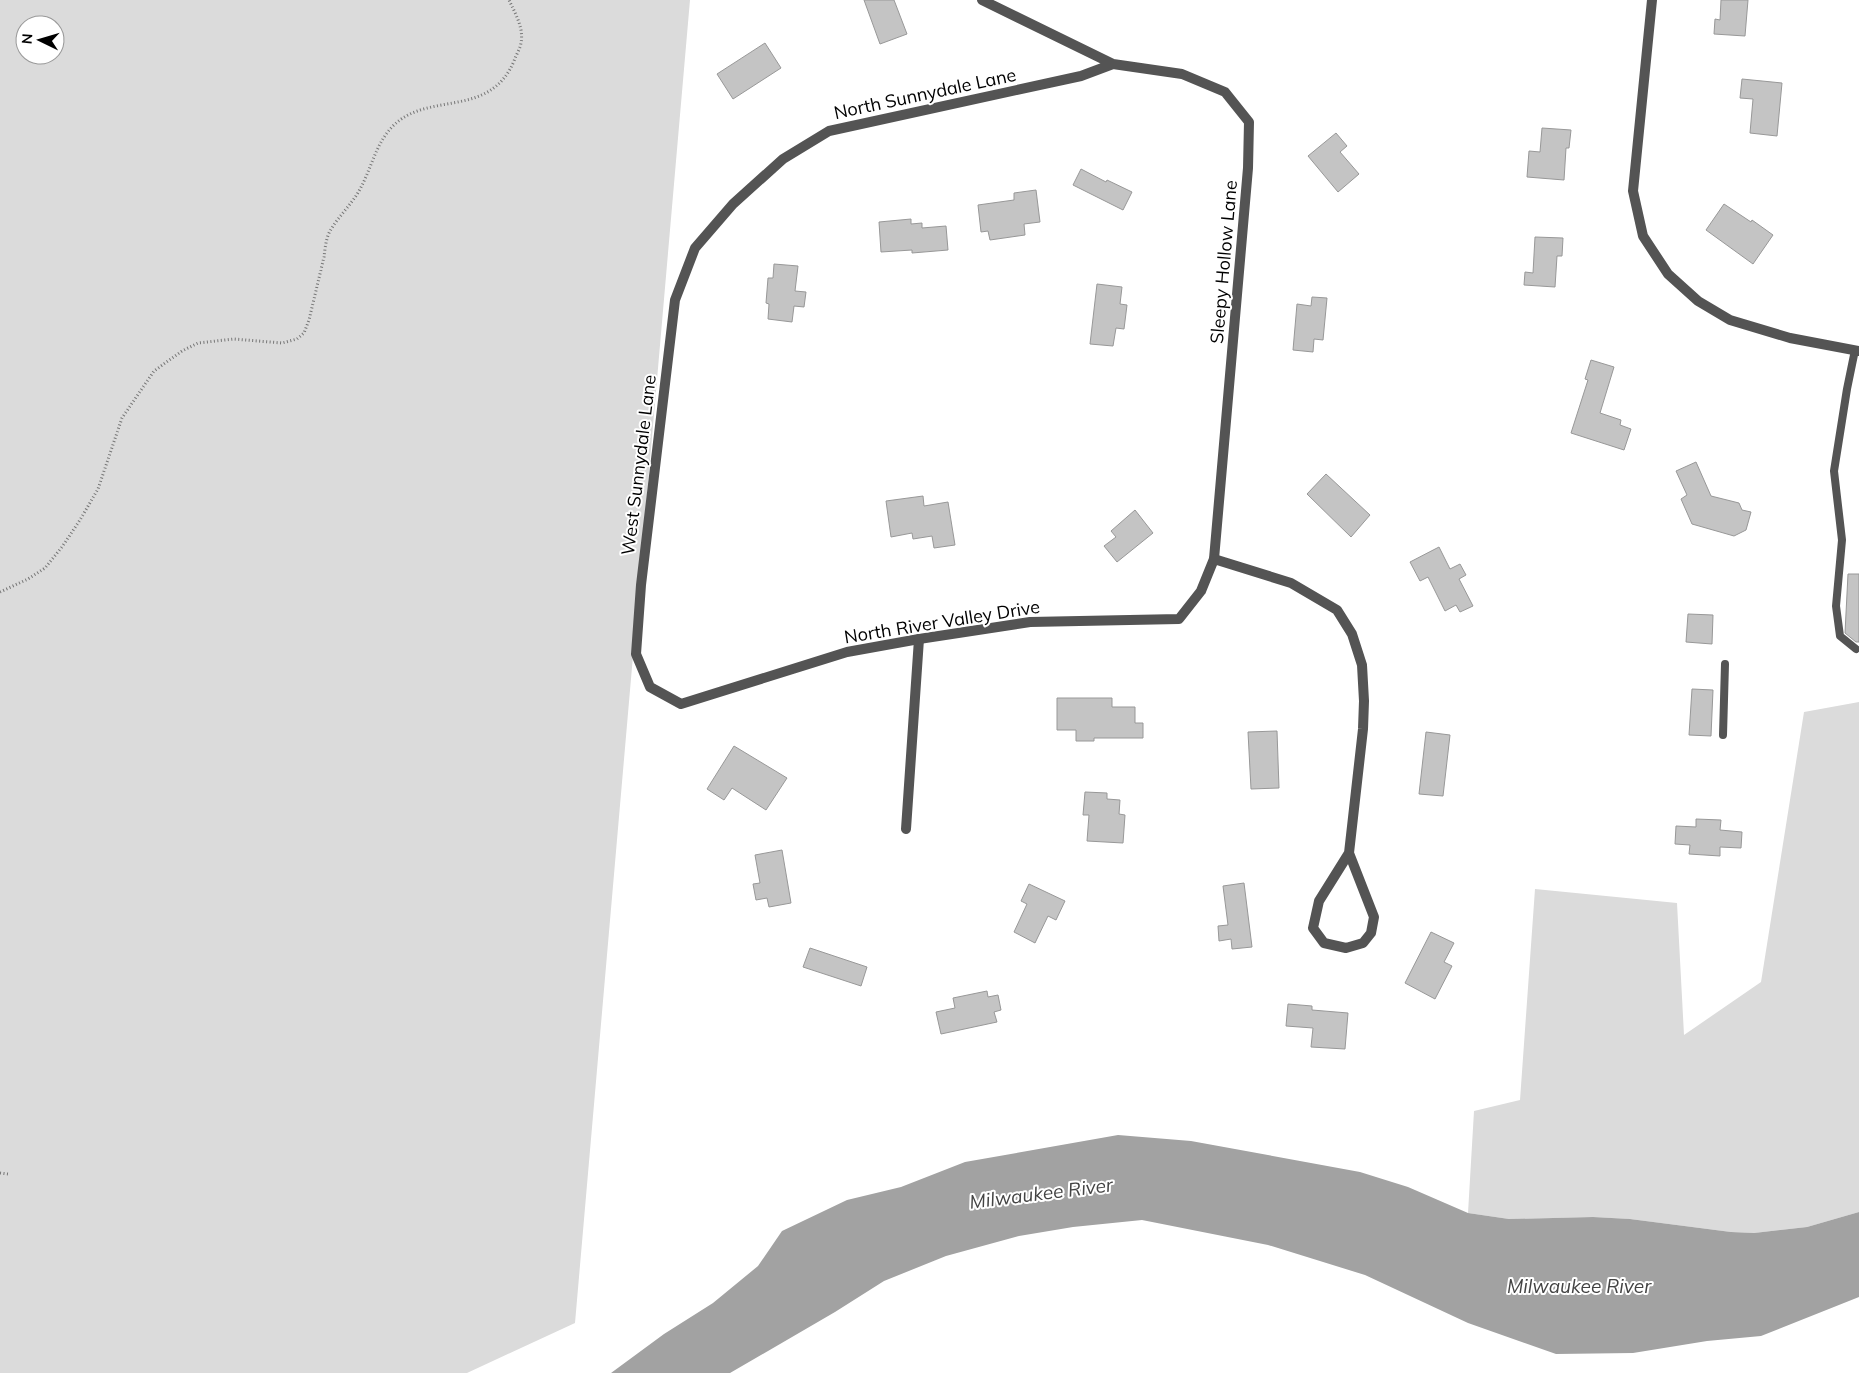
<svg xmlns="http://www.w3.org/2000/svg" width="1859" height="1373" font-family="Mulish,sans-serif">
<rect width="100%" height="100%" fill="#fff"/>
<g fill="#dbdbdb" fill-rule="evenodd">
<path d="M0,0H690L575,1323L467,1373H0ZM25,25H55V55H25Z"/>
<polygon points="1859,702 1859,1212 1807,1227 1754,1233 1731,1232 1630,1219 1593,1217 1509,1219 1468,1213 1474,1111 1520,1100 1535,889 1677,903 1684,1035 1761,982 1804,712"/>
</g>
<polygon fill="#a2a2a2" points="1118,1135 1191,1141 1360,1172 1408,1187 1468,1213 1509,1219 1593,1217 1630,1219 1731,1232 1754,1233 1807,1227 1859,1212 1859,1297 1761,1336 1707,1341 1633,1353 1556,1354 1468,1323 1365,1275 1268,1245 1142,1220 1073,1227 1019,1236 946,1256 884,1281 835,1312 730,1373 611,1373 664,1334 713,1303 758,1266 782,1231 847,1200 901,1187 965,1162"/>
<g fill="#c4c4c4" stroke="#989898">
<polygon points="864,0 894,0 907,34 880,44"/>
<polygon points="1721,0 1748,0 1745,36 1714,34 1715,19 1720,20"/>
<polygon points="765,43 781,68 733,99 717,74"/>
<polygon points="1742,79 1782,83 1777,136 1750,133 1753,99 1740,98"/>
<polygon points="1542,128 1571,130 1569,148 1566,148 1564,180 1527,177 1529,151 1540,152"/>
<polygon points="1336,133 1347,146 1340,152 1359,174 1338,192 1308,156"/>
<polygon points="1081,169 1106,182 1107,180 1132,192 1123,210 1073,185"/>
<polygon points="1036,190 1040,222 1024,224 1025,235 990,240 988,231 981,232 978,205 1014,200 1014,193"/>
<polygon points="1724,204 1751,222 1752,220 1773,235 1753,264 1706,230"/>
<polygon points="911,219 911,224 922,223 922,228 946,226 948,250 912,253 912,250 881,252 879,222"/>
<polygon points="1535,237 1563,238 1562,256 1557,256 1555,287 1524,285 1525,272 1533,273"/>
<polygon points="774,264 798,266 795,291 806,292 804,307 794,306 792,322 768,319 769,304 766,303 768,278 773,278"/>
<polygon points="1097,284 1122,287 1120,304 1127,305 1124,329 1116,328 1113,346 1090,344"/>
<polygon points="1312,297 1327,298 1323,340 1314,339 1313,352 1293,350 1297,304 1311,306"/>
<polygon points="1591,360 1614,367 1600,413 1621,420 1620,425 1631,429 1624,450 1571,433 1588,380 1585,379"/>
<polygon points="1696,462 1711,496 1739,503 1742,510 1751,512 1746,530 1734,536 1692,524 1681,499 1687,495 1676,471"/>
<polygon points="1326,474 1370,515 1351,537 1307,494"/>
<polygon points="923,496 924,506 948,502 955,545 934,548 932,536 913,539 912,533 891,537 886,501"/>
<polygon points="1135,510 1153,533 1117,562 1104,546 1116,537 1111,531"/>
<polygon points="1439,547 1450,569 1460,564 1466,575 1459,579 1473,606 1460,612 1456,605 1445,611 1428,577 1420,581 1410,562"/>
<polygon points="1848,574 1859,574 1859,642 1856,642 1845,633"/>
<polygon points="1688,614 1713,615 1712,644 1686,642"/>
<polygon points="1692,689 1713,690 1711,736 1689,735"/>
<polygon points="1057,698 1112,698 1112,707 1135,707 1135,723 1143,723 1143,738 1094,738 1094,741 1076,741 1076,730 1057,730"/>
<polygon points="1277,731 1279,788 1251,789 1248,732"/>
<polygon points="1426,732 1450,735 1443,796 1419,794"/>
<polygon points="734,746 787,778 766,810 732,788 724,800 707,789"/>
<polygon points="1085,792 1107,793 1107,799 1120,800 1119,814 1125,815 1123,843 1087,841 1089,815 1083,815"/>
<polygon points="1696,819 1721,820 1720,830 1742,832 1741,848 1720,847 1720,856 1689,854 1690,845 1675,844 1676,826 1696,827"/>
<polygon points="782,850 791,903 769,907 767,898 756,900 753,884 760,883 755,855"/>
<polygon points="1244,883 1252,947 1232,949 1231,939 1219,941 1218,926 1228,925 1223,886"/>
<polygon points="1029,884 1065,901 1056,920 1048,916 1035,943 1014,932 1027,904 1021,901"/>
<polygon points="1431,932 1454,943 1444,962 1452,966 1435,999 1405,983"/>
<polygon points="810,948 867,967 861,986 803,967"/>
<polygon points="987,991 988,997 998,995 1001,1010 994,1012 997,1022 941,1034 936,1012 955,1008 953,998"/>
<polygon points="1288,1004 1312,1006 1312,1010 1348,1013 1345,1049 1311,1047 1313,1028 1286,1026"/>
</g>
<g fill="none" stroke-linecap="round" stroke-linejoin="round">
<g stroke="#767676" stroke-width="3" stroke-dasharray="1 2.5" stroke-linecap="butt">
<path d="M0,592L28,579L45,568L62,547L80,520L98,489L122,418L154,371L182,351L198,343L234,339L282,343L297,339L304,333L309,320C314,299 319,278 324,257C325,249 326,238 330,231C338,217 351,205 359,191C371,170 375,145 392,127C427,90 489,120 514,61C516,55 520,49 521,43C524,28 515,13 509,0"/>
<polyline points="0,1173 8,1174"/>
</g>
<g stroke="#545454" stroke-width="8">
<polyline points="1855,350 1847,389 1834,471 1842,540 1836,606 1840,636 1856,649"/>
<polyline points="1723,735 1725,664"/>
</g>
<g stroke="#545454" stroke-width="10">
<polyline points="982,0 1113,64 1182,74 1225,92 1249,122 1248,168 1214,559 1201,591 1179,619 1030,622 919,639 847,652 681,704 650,687 636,654 641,585 675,300 695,248 733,204 783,159 829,131 1081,76 1113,64"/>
<polyline points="1652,0 1633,191 1643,236 1668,274 1698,301 1730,320 1790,338 1859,351"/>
<polyline points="1214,559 1291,583 1337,610 1352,634 1362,665 1364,701 1363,729 1349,853 1319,901 1313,928 1324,943 1346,948 1363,943 1371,933 1374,917 1349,853"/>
<polyline points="906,829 919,639"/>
</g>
</g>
<g text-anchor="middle" stroke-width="4" stroke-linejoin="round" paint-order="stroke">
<g font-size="18" fill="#000" stroke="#fff">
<text transform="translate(925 94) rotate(-12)" y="6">North Sunnydale Lane</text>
<text transform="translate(1224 262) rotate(-85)" y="6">Sleepy Hollow Lane</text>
<text transform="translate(639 465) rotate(-83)" y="6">West Sunnydale Lane</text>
<text transform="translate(942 622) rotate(-9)" y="6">North River Valley Drive</text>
</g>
<g font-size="19" font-style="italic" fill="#434343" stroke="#fff">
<text transform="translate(1041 1193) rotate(-7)" y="7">Milwaukee River</text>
<text x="1579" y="1293">Milwaukee River</text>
</g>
</g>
<g transform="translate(40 40) rotate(275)"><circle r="24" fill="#ffffff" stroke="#999999"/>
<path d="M0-4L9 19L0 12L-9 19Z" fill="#000000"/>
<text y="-8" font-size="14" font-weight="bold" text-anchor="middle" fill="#000000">N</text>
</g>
</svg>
